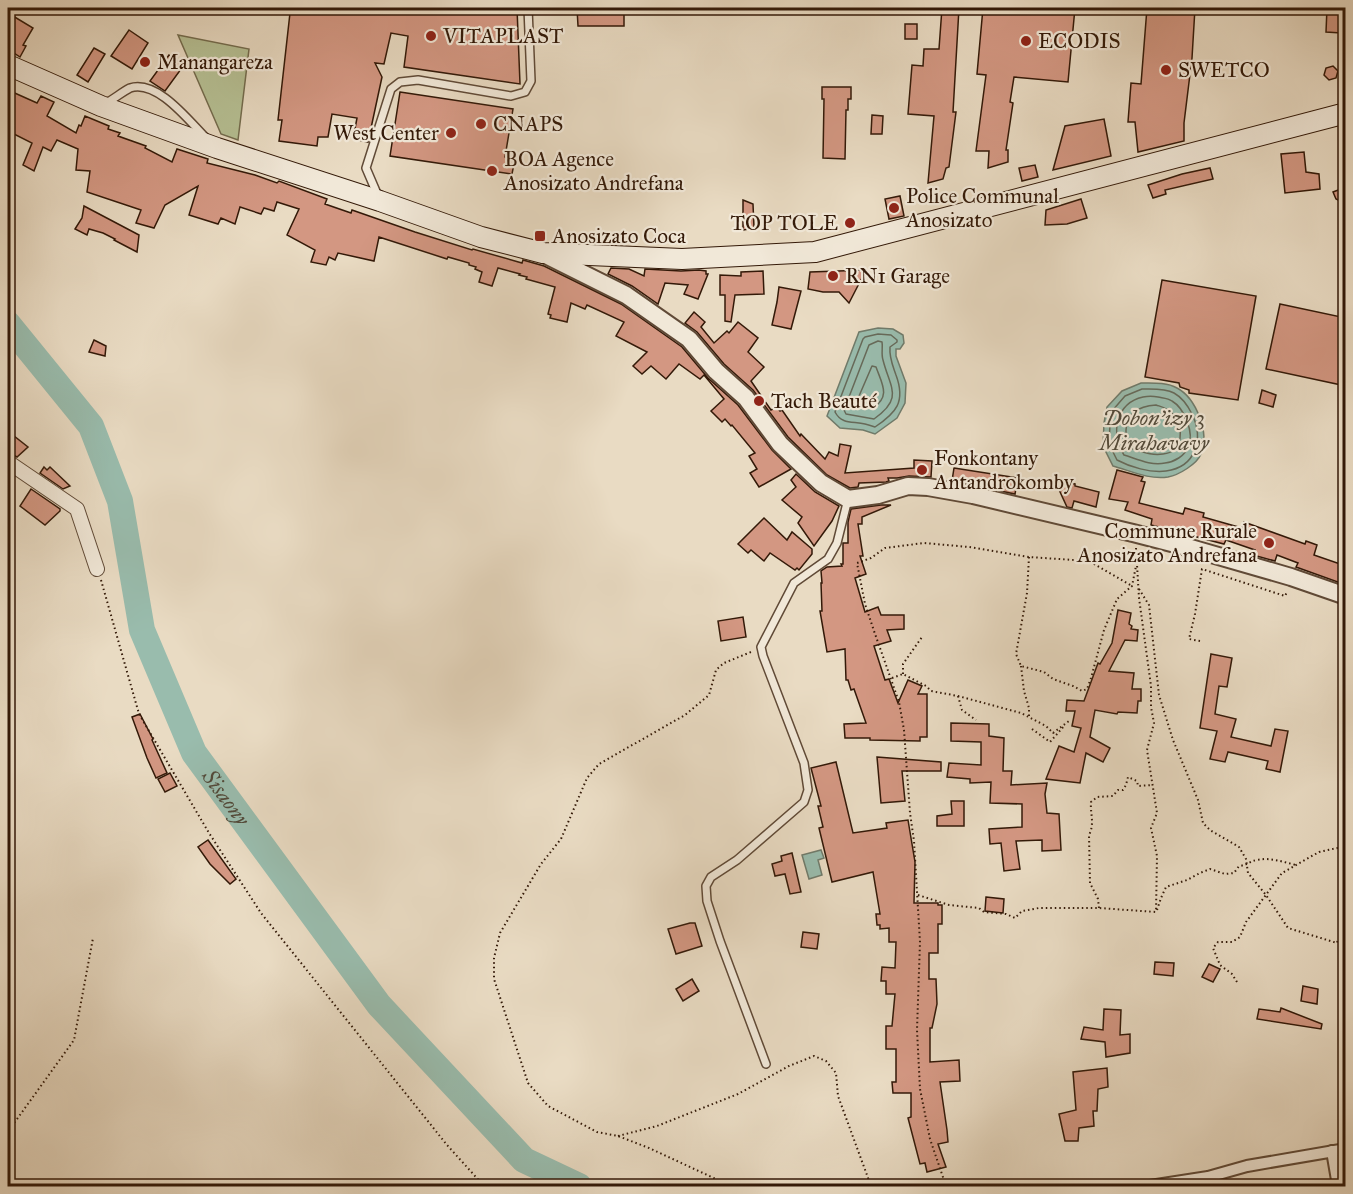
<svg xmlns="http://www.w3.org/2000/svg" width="1353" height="1194" font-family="'IM FELL Great Primer',serif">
<rect width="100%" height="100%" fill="#e9dbc3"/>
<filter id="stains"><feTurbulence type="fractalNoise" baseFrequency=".00333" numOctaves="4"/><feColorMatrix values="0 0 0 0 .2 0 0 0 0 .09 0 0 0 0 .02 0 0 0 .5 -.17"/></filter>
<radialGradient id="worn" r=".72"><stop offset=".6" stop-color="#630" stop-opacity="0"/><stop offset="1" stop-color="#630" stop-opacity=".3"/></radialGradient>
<polygon fill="#b6c094" stroke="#746c4e" stroke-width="1.5" points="178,35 249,49 238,140 221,134"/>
<g fill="#99bcad" stroke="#707b6b" stroke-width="1.5">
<polygon points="878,328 893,329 903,335 904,343 900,349 896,349 896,356 906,383 905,403 897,418 875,434 863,430 840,428 827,416 859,332"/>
<path d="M1141,383C1152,383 1167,382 1177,388C1196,398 1210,433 1201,454C1197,464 1179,475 1168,477C1149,480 1131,471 1113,466L1103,446L1104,423L1107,407L1122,391Z"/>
<polygon points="821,850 824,858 818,860 822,875 809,879 802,855"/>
</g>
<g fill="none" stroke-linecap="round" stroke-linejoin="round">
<g stroke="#666a5a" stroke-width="1.5">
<path d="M878,334L891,335L897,340V342L890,347C889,358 893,366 896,375C906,402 896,413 875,427C872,426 869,425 865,424C853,421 842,425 835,412L863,339L865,337Z"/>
<path d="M878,341L882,342C883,347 881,354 883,360C890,388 904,398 874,419L846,414L844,410L869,345Z"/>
<path d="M872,366L876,367C882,384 891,396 873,408L858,407L856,403Z"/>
<path d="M1142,389C1152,389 1165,388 1174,393C1183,398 1188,406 1192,414C1204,439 1196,467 1166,471C1150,473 1130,467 1117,460L1109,444L1110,424L1112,411L1125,396Z"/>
<path d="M1158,397C1162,398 1168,398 1172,401C1184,408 1195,433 1188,447C1185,456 1174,462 1165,463C1151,466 1137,459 1124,455C1110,434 1116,403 1143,397C1148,396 1153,396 1158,397Z"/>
<path d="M1156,405C1162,407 1168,408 1173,414C1184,428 1184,452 1163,454C1151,456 1141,451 1130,448C1126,442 1126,437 1126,430C1127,412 1140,406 1156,405Z"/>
</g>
<path stroke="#99bcad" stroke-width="26" id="s1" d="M8,324L91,426L120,501L142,630L194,753L379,1005L524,1160L579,1186"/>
</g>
<g fill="#d39782" stroke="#331908" stroke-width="1.5">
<polygon points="293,8 517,8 520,84 404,67 408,36 391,33 384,64 375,63 382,77 368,142 353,139 357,118 332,114 328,137 318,137 317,146 279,141 282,120 278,120 290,13"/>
<polygon points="577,8 624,8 624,26 578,26"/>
<polygon points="942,8 959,8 953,112 956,112 949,167 946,168 943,179 928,183 934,116 908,114 912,65 923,66 924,49 939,49"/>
<polygon points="983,8 1075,8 1068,82 1014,77 1010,102 1013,103 1006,150 1008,150 1008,162 988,168 989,151 976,151 986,75 977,74"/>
<polygon points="1147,8 1195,8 1192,58 1184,123 1184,141 1138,152 1135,122 1128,122 1131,83 1141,84"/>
<polygon points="1327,8 1341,8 1341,33 1326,32"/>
<polygon points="8,13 33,28 23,45 26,46 20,57 8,49"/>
<rect x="905" y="24" width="12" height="15"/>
<polygon points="129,30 148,43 132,69 111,56"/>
<polygon points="94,48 105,54 88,82 77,75"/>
<polygon points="169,55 184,65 165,91 150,81"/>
<polygon points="1333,66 1338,71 1336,78 1329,80 1324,75 1326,68"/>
<polygon points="822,87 851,87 851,99 848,99 848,110 846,110 845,159 823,158 824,99 822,99"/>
<polygon points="8,90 37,103 41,96 54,102 47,116 76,133 79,125 81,126 85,116 109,126 108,129 120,133 118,136 146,146 145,148 172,162 177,149 208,159 207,163 255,175 277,183 279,181 327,199 325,204 351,213 352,210 415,232 472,250 473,249 522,263 523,260 544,266 621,304 682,347 708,378 738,405 772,450 791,469 759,487 750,473 757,469 749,456 755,453 732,425 731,426 725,419 722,422 711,411 724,399 704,375 700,379 679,364 666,379 651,366 642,374 633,366 647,352 616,336 624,322 587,305 585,309 571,303 567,322 550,318 551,315 548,314 555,287 526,279 527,277 519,275 520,274 498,268 492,286 479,282 482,272 475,269 476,267 469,265 469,263 448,257 447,259 379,237 374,261 338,253 335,260 329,257 326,265 311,262 315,250 287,235 299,209 277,202 274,211 264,208 261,214 240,207 235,224 221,218 218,224 189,215 198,186 165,205 154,228 136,223 141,210 87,192 90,171 76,170 78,149 57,140 51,151 43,147 34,171 23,165 32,143 8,131"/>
<polygon points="400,92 513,109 505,157 515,159 512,174 390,156"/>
<polygon points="872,115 883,116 882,134 871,134"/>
<polygon points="1104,119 1111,156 1053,170 1065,126"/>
<polygon points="1304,152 1306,172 1319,174 1320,189 1285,193 1281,154"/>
<polygon points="1035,165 1038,177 1022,181 1019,168"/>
<polygon points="1210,168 1213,179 1165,190 1166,194 1153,198 1148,185 1182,174"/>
<polygon points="1346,187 1346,204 1336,199 1333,192"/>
<polygon points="900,196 904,216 889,219 885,199"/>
<polygon points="1081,199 1087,218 1067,224 1045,225 1046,210"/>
<polygon points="743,200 753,204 754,228 743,230"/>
<polygon points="84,206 139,235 137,252 114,240 115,239 103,233 89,229 87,235 75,229 82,218"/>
<polygon points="611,268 629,269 644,276 645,269 681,271 699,270 706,271 706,274 708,274 698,299 684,294 688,285 665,283 658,304 632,286 608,274"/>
<polygon points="866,270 849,303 839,292 823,292 808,289 810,272"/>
<polygon points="763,271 764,294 735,295 731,322 725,321 725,295 720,295 720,275 741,276 741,272"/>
<polygon points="1162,280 1256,296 1238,400 1189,393 1189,390 1180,387 1179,383 1145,377"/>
<polygon points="779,287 801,291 791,329 772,325 777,302"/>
<polygon points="1280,304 1346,318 1346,386 1266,369"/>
<polygon points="694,312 705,322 701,327 714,343 727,331 729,333 738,322 758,338 748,352 764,367 751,381 771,410 777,407 780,411 782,410 800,436 801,434 825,459 829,452 838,456 840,444 851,446 845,473 914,468 914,460 932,461 931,477 909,476 897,478 888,478 889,481 886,482 859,483 858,487 850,488 827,475 788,437 753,390 724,364 697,332 685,323"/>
<polygon points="94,340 106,346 105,356 89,352"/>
<polygon points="1262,390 1276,395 1273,407 1259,403"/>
<polygon points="8,435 12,438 14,436 28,447 17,457 8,452"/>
<polygon points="44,467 47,470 50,467 70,486 63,489 40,473"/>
<polygon points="954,468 1018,478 1015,494 952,481"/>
<polygon points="1117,470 1143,477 1141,481 1145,482 1139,503 1183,514 1185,508 1204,513 1203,517 1242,528 1244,522 1305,544 1306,541 1317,545 1314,555 1346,566 1346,585 1296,567 1298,563 1277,555 1275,561 1253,555 1255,550 1226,540 1224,544 1151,525 1152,519 1125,510 1128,502 1109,499"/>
<polygon points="796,474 815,492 839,506 832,521 814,546 798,523 802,517 782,500 796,487 791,480"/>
<polygon points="1055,481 1075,484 1075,486 1099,492 1096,507 1074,501 1072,508 1067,507"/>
<polygon points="31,489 60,509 60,511 45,525 20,506"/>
<polygon points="881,505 891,505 862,517 862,524 858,524 863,556 860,556 866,574 855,578 865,612 878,607 881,615 904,615 904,629 887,630 891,641 874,646 885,680 889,679 898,703 908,680 922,686 918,694 927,694 927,737 920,737 920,741 870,740 870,738 845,738 844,724 866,723 854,689 851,690 848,680 846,680 845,649 827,652 820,611 822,611 821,583 822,583 821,571 827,567 842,566 841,564 843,564 843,543 848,543 848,522 851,509"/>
<polygon points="764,518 787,540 792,532 812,549 812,554 799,570 797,568 795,570 770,553 764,561 751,550 748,553 738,544"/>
<polygon points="1118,610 1131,613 1129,624 1132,626 1131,629 1138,630 1137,641 1125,640 1109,671 1134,673 1132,689 1141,689 1141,701 1138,701 1137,713 1118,712 1117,714 1095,710 1090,737 1110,748 1103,762 1086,753 1080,783 1046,779 1059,746 1074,752 1081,728 1072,726 1075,711 1066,711 1067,700 1084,701 1098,663 1100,664 1112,643"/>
<polygon points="743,617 746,637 721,641 718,621"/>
<polygon points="1211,654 1232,658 1227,687 1219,686 1215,714 1236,719 1231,737 1271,746 1275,729 1288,731 1280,772 1266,769 1268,761 1228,752 1225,762 1210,759 1217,731 1200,728"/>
<polygon points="140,714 153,739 152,740 167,773 156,778 147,758 132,717"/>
<polygon points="951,723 989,724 989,736 1004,738 1003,771 1012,771 1011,785 1047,783 1045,794 1047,813 1059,814 1061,850 1042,851 1042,840 1016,841 1020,869 1004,871 1001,843 990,844 989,829 1022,827 1022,804 990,803 991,782 970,783 970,779 947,777 949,763 981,765 981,742 951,741"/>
<polygon points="877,757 941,762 941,771 902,771 905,801 881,803"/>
<polygon points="836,762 853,833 887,828 886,823 908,820 915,862 914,903 938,903 938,905 942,905 942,924 938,924 938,953 929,953 929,979 936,979 937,1004 932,1028 930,1028 930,1062 959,1060 960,1081 940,1082 947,1130 948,1142 938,1144 946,1167 927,1172 925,1163 920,1164 908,1118 911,1117 911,1093 893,1093 892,1082 896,1082 896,1049 886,1049 886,1026 892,1026 895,994 886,994 886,981 881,981 882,967 895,968 896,942 889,942 889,928 880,929 880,925 877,925 876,914 880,914 873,872 832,882 819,828 823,827 818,806 821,806 811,768"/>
<polygon points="170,773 177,786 165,792 158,779"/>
<polygon points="951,801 964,801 964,826 937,826 937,816 952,814"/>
<polygon points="208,840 236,879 230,884 210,864 198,847"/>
<polygon points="792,853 801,892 790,894 785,874 775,876 772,864 782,861 781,856"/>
<polygon points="986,897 1004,899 1003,913 985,911"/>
<polygon points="690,923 695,923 702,946 676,954 668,929"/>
<polygon points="803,932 819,934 817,949 801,947"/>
<polygon points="1155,962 1174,963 1173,976 1154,974"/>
<polygon points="1209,964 1220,969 1213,982 1202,977"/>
<polygon points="692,979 699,991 683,1001 676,989"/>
<polygon points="1303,986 1318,989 1317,1004 1301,1001"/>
<polygon points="1281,1008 1322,1024 1321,1029 1257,1019 1259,1009 1280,1012"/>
<polygon points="1104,1009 1121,1010 1120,1035 1130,1034 1130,1053 1106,1057 1105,1042 1081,1039 1084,1027 1103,1030"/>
<polygon points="1107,1068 1108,1087 1098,1089 1097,1111 1093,1111 1094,1126 1079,1128 1078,1141 1065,1141 1059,1114 1076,1110 1073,1072"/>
</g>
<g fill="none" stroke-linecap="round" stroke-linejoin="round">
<g stroke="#604a37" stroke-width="10">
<g id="service">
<path d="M106,103C114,99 122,92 130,88C157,79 189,121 206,138"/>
<polyline points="378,196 366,168 391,89 400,82 418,80 511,96 525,92 531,81 528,8"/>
<polyline points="766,1064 720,941 707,901 706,886 711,877 737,860 804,802 808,790 804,763 763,656 761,647 794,583 828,559 837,543 848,499"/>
</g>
</g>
<g stroke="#604a37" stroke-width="14">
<g id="pedestrian">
<polyline points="1332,1151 1337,1180"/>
<polyline points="1150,1186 1208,1177 1247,1166 1346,1149"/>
</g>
</g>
<g stroke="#604a37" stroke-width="16">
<polyline id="minor" points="8,462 77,509 97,569"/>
</g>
<g stroke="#604a37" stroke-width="20">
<polyline id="tertiary" points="544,254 626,295 689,339 716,371 746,398 780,444 821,483 848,499 878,495 908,486 928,487 973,495 1133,533 1187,547 1291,577 1346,596"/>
</g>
<g stroke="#331908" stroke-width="22">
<polyline id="secondary" points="8,65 101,106 217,148 380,201 481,237 543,253 682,259 815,252 1346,113"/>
</g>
<g stroke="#331908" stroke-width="2" stroke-dasharray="1.5 3" stroke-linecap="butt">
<polyline points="1136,548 1139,598 1151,686 1151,707 1154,723 1147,750 1157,813 1151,828 1157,856 1156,912"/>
<polyline points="1029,557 1027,593 1016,654 1021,666 1044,672 1053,679 1073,686 1082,691 1087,689 1091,678 1104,630 1117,599 1132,586 1136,566"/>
<polyline points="101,580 139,714 209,833 261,913 447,1145 484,1186"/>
<polyline points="1139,589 1149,605 1159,695 1173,740 1198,800 1203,823 1210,830 1239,847 1246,859 1248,873 1266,895 1288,928 1337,943 1338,939"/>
<polyline points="1200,641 1189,639 1195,614 1202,569 1285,596 1287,592"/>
<polyline points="1021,666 1024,691 1029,708 1029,716"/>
<polyline points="903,674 903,664 922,637"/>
<polyline points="892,678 903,674 926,686 931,691 958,696 1021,713 1046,726 1053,733 1069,721"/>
<polyline points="958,696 962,710 976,720"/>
<polyline points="1032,729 1050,742 1065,725"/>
<polyline points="918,895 949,905 979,908 984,912 1006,914 1015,918 1022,911 1039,908 1099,908 1156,912"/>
<path d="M1099,908L1098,899L1090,883L1089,835C1095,823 1090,814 1091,802L1097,797L1113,796L1118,790H1123L1126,785L1128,777L1137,781L1138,786L1153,785"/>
<path d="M1157,910L1161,898L1166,887L1187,880L1200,873L1210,869L1225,874L1234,873L1239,866C1248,865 1250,861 1257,860C1270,857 1283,862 1296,865"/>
<polyline points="1237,982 1232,974 1220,965 1213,948 1218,942 1232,942 1240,937 1246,922 1282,873 1319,852 1342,847 1346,850"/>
<polyline points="8,1129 12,1126 74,1040 93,938"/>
<polyline points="618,1136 657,1126 738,1094 789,1066 814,1056 826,1061 836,1073 838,1096 871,1186"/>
<polyline points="731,1186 649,1148 618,1136 597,1132 548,1106 528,1083 494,979 494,958 500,933 541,864 561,839 587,778 599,764 685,715 709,695 716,670 724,663 751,652"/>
<polyline points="946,1186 930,1139 920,1089 917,1030 920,942 914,841 910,813 904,730 899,702 874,631 865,604 857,563 871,558 885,548 924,543 969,547 1029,557 1089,561 1132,586"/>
<polyline points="1303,1186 1325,1183"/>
</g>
<use href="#service" stroke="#f1e8d8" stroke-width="7"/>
<use href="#pedestrian" stroke="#f1e8d8" stroke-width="10"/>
<use href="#minor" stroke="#f1e8d8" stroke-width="14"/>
<use href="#tertiary" stroke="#f1e8d8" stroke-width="16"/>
<use href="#secondary" stroke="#f1e8d8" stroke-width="20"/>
</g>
<g fill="#8f2418" stroke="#f1e8d8" stroke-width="2">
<circle cx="431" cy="36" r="6"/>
<circle cx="1026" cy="41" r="6"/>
<circle cx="145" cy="62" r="6"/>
<circle cx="1166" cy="70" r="6"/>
<circle cx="481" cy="124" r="6"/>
<circle cx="451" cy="133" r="6"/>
<circle cx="492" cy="171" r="6"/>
<circle cx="894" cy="208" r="6"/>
<circle cx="850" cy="223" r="6"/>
<rect x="534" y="230" width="12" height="12" rx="3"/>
<circle cx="833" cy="276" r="6"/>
<circle cx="759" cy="401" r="6"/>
<circle cx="922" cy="470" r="6"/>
<circle cx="1269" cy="543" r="6"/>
</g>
<g text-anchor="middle" stroke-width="4.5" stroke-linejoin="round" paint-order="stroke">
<g font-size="21" fill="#331908" stroke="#f1e8d8" text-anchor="start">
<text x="443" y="43">VITAPLAST</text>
<text x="1038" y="48">ECODIS</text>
<text x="157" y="69">Manangareza</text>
<text x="1178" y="77">SWETCO</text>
<text x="493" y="131">CNAPS</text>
<text x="439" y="140" text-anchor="end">West Center</text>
<text x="504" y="166">BOA Agence<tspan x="504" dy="24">Anosizato Andrefana</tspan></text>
<text x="906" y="203">Police Communal<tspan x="906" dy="24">Anosizato</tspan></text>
<text x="838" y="230" text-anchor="end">TOP TOLE</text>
<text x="552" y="243">Anosizato Coca</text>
<text x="845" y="283">RN1 Garage</text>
<text x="771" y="408">Tach Beauté</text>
<text x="934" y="465">Fonkontany<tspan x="934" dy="24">Antandrokomby</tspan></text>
<text x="1257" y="538" text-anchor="end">Commune Rurale<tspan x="1257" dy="24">Anosizato Andrefana</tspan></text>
</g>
<g font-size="22" font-style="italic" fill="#524a3a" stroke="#f1e8d8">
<text x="1154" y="425">Dobon'izy 3<tspan x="1154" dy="25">Mirahavavy</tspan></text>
<text dy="8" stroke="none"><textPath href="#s1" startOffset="531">Sisaony</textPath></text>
</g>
</g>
<rect width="1353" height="1194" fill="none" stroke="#e9dbc3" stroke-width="30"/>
<rect x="9" y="9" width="1335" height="1176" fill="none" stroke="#331908" stroke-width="3"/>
<rect x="15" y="15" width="1323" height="1164" fill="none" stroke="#331908" stroke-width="1.5"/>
<rect width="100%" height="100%" filter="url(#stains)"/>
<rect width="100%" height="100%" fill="url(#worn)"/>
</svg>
